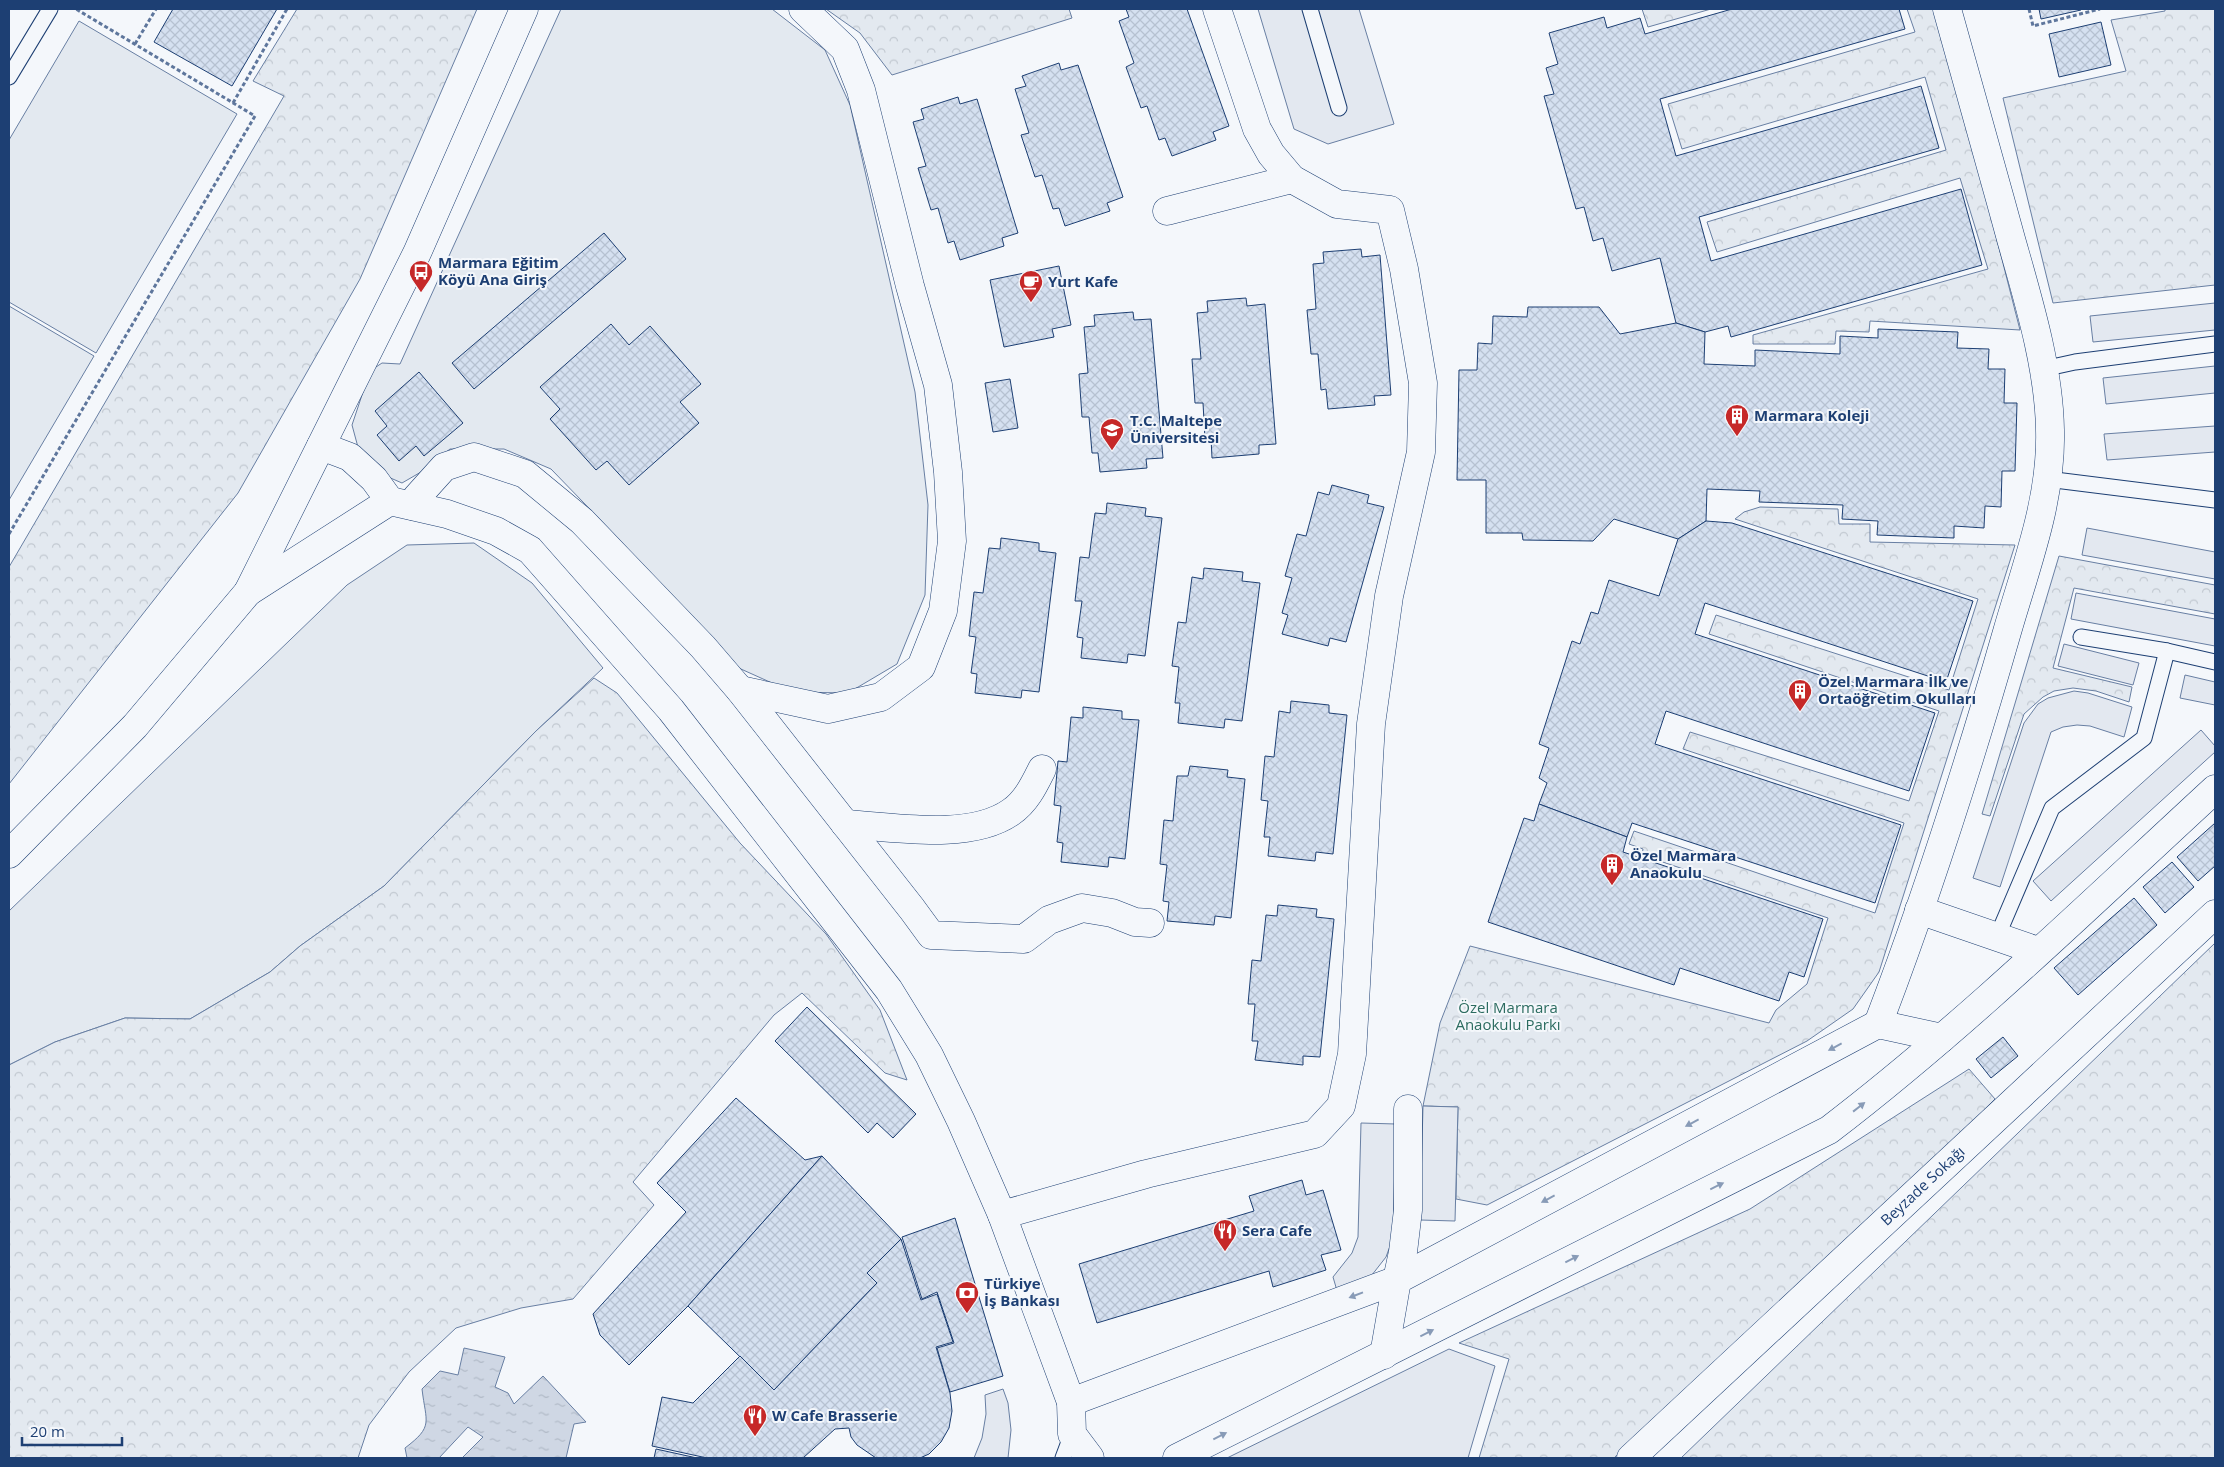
<svg xmlns="http://www.w3.org/2000/svg" width="2224" height="1467" font-family="'Open Sans',sans-serif">
<defs>
<pattern id="forest-crowns" width="20" height="18" patternUnits="userSpaceOnUse" patternTransform="scale(1.25)"><rect width="20" height="18" fill="#e3e9f0"/><path d="M2 6a3 3 0 1 1 6 0M12 15a3 3 0 1 1 6 0" fill="none" stroke="#c2c9d1"/></pattern>
<pattern id="water-ripples" width="26" height="14" patternUnits="userSpaceOnUse" patternTransform="scale(1.25)"><rect width="26" height="14" fill="#cfd7e4"/><path d="M2 4q2-2 4 0t4 0M15 11q2-2 4 0t4 0" fill="none" stroke="#b1bac7"/></pattern>
<pattern id="building-cross-hatch" width="8" height="8" patternUnits="userSpaceOnUse" patternTransform="scale(1.25)"><rect width="8" height="8" fill="#d5e0f0"/><path d="M0 0l8 8M0 8l8-8" fill="none" stroke="#b6c1d1"/></pattern>
</defs>
<rect width="100%" height="100%" fill="#f4f7fb"/>
<g fill="#e3e9f0" stroke="#687fa3">
<polygon points="561,9 772,9 825,50 850,105 915,392 928,505 925,595 897,664 848,693 792,692 732,665 615,535 551,469 504,449 450,449 421,472 402,483 379,473 359,451 352,425 370,371 382,363 400,364"/>
<polygon points="79,21 237,114 96,353 9,302 9,140"/>
<polygon points="9,306 94,356 9,500"/>
<polygon points="474,543 532,583 603,668 536,731 384,886 300,946 270,972 190,1019 125,1018 55,1042 9,1065 9,911 347,585 407,545"/>
</g>
<g fill="url(#forest-crowns)" stroke="#687fa3">
<polygon points="297,9 477,9 360,279 238,493 9,784 9,567 284,96 253,81"/>
<polygon points="826,9 1069,9 1072,18 892,75 860,33"/>
<polygon points="1642,9 1711,9 1648,27"/>
<polygon points="1907,9 1938,9 2020,330 1870,321 1869,332 1836,331 1835,344 1753,344 1753,335 1988,269 1960,178 1717,252 1707,222 1946,150 1925,77 1682,149 1668,104 1915,32"/>
<polygon points="2165,9 2215,9 2215,285 2053,303 2003,98 2126,71 2111,20 2165,11"/>
<polygon points="1760,507 1838,509 1839,524 1870,524 1870,542 2015,545 1879,972 1853,1009 1807,1041 1487,1205 1456,1199 1458,1107 1423,1106 1440,1023 1470,946 1769,1023 1776,1010 1807,984 1828,918 1642,855 1643,849 1629,844 1634,831 1875,913 1904,823 1683,749 1690,732 1909,801 1939,711 1709,634 1716,615 1949,690 1978,599 1735,519 1744,512"/>
<polygon points="2059,556 2215,585 2215,614 2074,588 2053,668 2132,687 2129,702 2096,691 2073,688 2054,691 2043,697 2024,714 1990,816 1982,814"/>
<polygon points="594,678 617,693 740,843 826,934 880,1010 907,1080 885,1073 802,993 774,1015 633,1182 654,1205 573,1299 521,1308 456,1328 409,1372 369,1425 358,1458 9,1458 9,1065 55,1042 125,1018 190,1019 270,972 300,946 384,886 536,731"/>
<polygon points="2215,943 2215,1458 1681,1458"/>
<polygon points="1969,1069 1995,1099 1931,1163 1614,1458 1479,1458 1509,1359 1459,1343 1750,1209"/>
</g>
<g fill="#e3e8f0" stroke="#687fa3">
<polygon points="1258,9 1359,9 1394,124 1328,144 1294,129"/>
<polygon points="2215,303 2215,330 2093,342 2090,316"/>
<polygon points="2215,366 2215,393 2106,404 2103,378"/>
<polygon points="2215,426 2215,452 2107,460 2104,434"/>
<polygon points="2087,528 2215,552 2215,579 2082,555"/>
<polygon points="2076,593 2215,619 2215,646 2071,619"/>
<polygon points="2064,644 2139,663 2133,685 2058,666"/>
<polygon points="2185,675 2215,682 2215,705 2180,698"/>
<polygon points="2074,691 2088,693 2132,707 2124,737 2090,726 2077,725 2063,727 2051,732 2000,887 1973,878 2024,723 2038,704 2048,698"/>
<polygon points="2201,730 2215,746 2215,752 2051,901 2033,881"/>
<polygon points="1423,1106 1458,1107 1455,1221 1420,1220"/>
<polygon points="1361,1123 1396,1124 1393,1238 1386,1257 1368,1280 1338,1294 1333,1277 1352,1253 1358,1237"/>
<polygon points="1449,1349 1495,1366 1468,1458 1227,1458"/>
<polygon points="1003,1389 1008,1403 1011,1430 1008,1458 974,1458 982,1438 986,1414 985,1395"/>
</g>
<path fill="url(#water-ripples)" stroke="#687fa3" d="M464,1348L505,1357L495,1387L508,1393L514,1404L543,1376L586,1422L574,1424L566,1458H462L483,1437L468,1427L439,1458H407L405,1448C434,1426 426,1423 422,1389L440,1371L458,1375Z"/>
<g fill="url(#building-cross-hatch)" stroke="#1d3f73">
<polygon points="173,9 277,9 232,86 154,42"/>
<polygon points="1126,9 1187,9 1229,126 1213,132 1216,140 1172,156 1165,138 1159,140 1147,106 1141,108 1126,67 1134,63 1119,21 1129,17"/>
<polygon points="1732,9 1899,9 1905,29 1660,99 1676,156 1921,86 1939,148 1699,217 1711,261 1961,189 1982,265 1731,337 1728,326 1705,332 1676,323 1660,258 1612,271 1603,238 1593,241 1584,207 1576,209 1544,96 1554,94 1546,68 1558,64 1549,33 1604,17 1607,28 1640,18 1645,34"/>
<polygon points="2039,9 2081,9 2081,10 2041,19"/>
<polygon points="2101,22 2111,65 2059,77 2049,34"/>
<polygon points="1059,63 1061,70 1078,65 1123,197 1107,203 1110,211 1065,226 1059,208 1053,209 1042,175 1035,177 1021,135 1029,133 1015,89 1026,86 1022,76"/>
<polygon points="958,97 960,104 977,99 1018,233 1002,238 1004,246 960,260 954,241 948,243 938,208 931,210 918,168 926,166 913,122 924,119 921,109"/>
<polygon points="604,233 626,259 474,389 452,363"/>
<polygon points="1361,249 1362,257 1380,255 1391,395 1374,396 1375,405 1328,409 1326,389 1321,390 1318,354 1311,354 1307,310 1316,309 1313,264 1324,263 1323,252"/>
<polygon points="1059,266 1071,325 1052,329 1054,337 1004,347 990,280"/>
<polygon points="1246,298 1247,306 1265,304 1276,444 1259,445 1259,454 1212,458 1211,438 1205,439 1203,403 1195,403 1192,359 1201,359 1197,313 1208,312 1207,301"/>
<polygon points="1528,307 1599,307 1620,334 1676,323 1705,332 1704,364 1755,366 1755,350 1840,354 1840,336 1878,338 1878,329 1958,332 1957,348 1989,349 1988,369 2005,369 2004,403 2017,403 2015,471 2002,471 2001,507 1985,506 1984,528 1954,526 1954,538 1877,535 1878,521 1842,519 1843,505 1759,502 1760,491 1707,489 1706,521 1678,539 1614,519 1593,541 1523,540 1522,533 1486,533 1486,480 1457,480 1459,370 1477,370 1478,343 1492,344 1493,316 1527,317"/>
<polygon points="1133,312 1134,320 1151,319 1163,458 1146,459 1147,468 1100,472 1098,453 1092,453 1089,417 1082,417 1079,374 1088,373 1084,327 1095,326 1094,315"/>
<polygon points="611,324 629,345 650,326 701,384 680,402 699,423 629,485 607,461 596,470 550,419 560,409 540,387"/>
<polygon points="419,372 463,423 424,456 416,446 399,461 377,435 387,426 375,411"/>
<polygon points="1010,379 1018,428 993,432 985,383"/>
<polygon points="1332,485 1369,495 1367,503 1384,507 1346,642 1330,638 1328,646 1282,634 1288,615 1282,613 1292,578 1285,576 1297,534 1306,536 1318,492 1329,495"/>
<polygon points="1107,503 1146,508 1145,516 1162,518 1145,656 1128,654 1127,663 1081,658 1083,638 1077,637 1082,601 1075,601 1080,557 1089,558 1095,513 1106,514"/>
<polygon points="1706,521 1732,523 1973,601 1946,682 1705,603 1695,634 1935,713 1909,791 1666,711 1655,744 1901,825 1875,903 1632,823 1627,837 1539,804 1547,783 1539,778 1549,748 1539,744 1572,641 1580,644 1591,612 1598,614 1609,580 1659,596 1678,539"/>
<polygon points="1001,538 1039,543 1039,551 1056,553 1039,692 1022,690 1021,698 975,693 977,674 971,673 976,637 969,636 974,592 983,593 989,548 1000,549"/>
<polygon points="1204,568 1243,572 1242,581 1260,583 1242,721 1225,719 1224,728 1178,723 1180,703 1175,703 1179,667 1172,666 1178,622 1186,623 1192,577 1203,579"/>
<polygon points="1291,701 1329,705 1329,713 1347,715 1333,854 1316,852 1315,861 1268,856 1270,837 1264,837 1268,801 1261,800 1265,756 1274,757 1279,711 1290,713"/>
<polygon points="1083,707 1122,711 1122,719 1139,720 1125,859 1109,857 1108,867 1061,862 1063,843 1057,842 1061,806 1054,805 1058,761 1067,762 1071,717 1083,718"/>
<polygon points="1190,766 1228,770 1227,777 1245,779 1231,918 1215,916 1214,925 1167,921 1169,902 1163,901 1167,865 1160,864 1164,820 1173,821 1177,776 1188,776"/>
<polygon points="1539,804 1627,837 1623,852 1823,919 1804,977 1789,972 1779,1001 1680,968 1674,985 1488,922 1524,818 1534,821"/>
<polygon points="2215,823 2215,866 2198,881 2177,857"/>
<polygon points="2172,862 2194,887 2165,913 2143,887"/>
<polygon points="2134,898 2157,925 2078,995 2054,968"/>
<polygon points="1278,905 1317,909 1316,917 1334,919 1320,1057 1303,1056 1303,1065 1255,1060 1258,1041 1252,1041 1255,1004 1248,1004 1252,960 1261,961 1266,915 1277,916"/>
<polygon points="807,1007 916,1114 893,1138 877,1123 868,1133 775,1041"/>
<polygon points="2003,1037 2018,1056 1991,1078 1976,1059"/>
<polygon points="736,1098 805,1160 822,1156 688,1306 629,1365 600,1335 593,1314 686,1212 657,1183"/>
<polygon points="822,1156 901,1239 867,1273 877,1283 774,1390 688,1306"/>
<polygon points="1302,1180 1306,1195 1323,1190 1341,1250 1321,1255 1326,1270 1273,1287 1269,1271 1097,1323 1079,1264 1254,1211 1249,1196"/>
<polygon points="955,1218 1003,1376 950,1392 937,1348 954,1343 937,1292 922,1299 902,1237"/>
<polygon points="901,1239 921,1300 937,1294 953,1342 936,1347 950,1393 952,1411 949,1428 941,1442 929,1454 920,1458 876,1458 857,1445 851,1437 849,1428 835,1429 803,1458 707,1458 652,1446 662,1397 693,1403 740,1356 774,1390 877,1283 867,1273"/>
<polygon points="656,1449 697,1458 654,1458"/>
</g>
<g fill="none" stroke-linecap="round" stroke-linejoin="round">
<g stroke="#1d3f73" stroke-width="17">
<g id="lane">
<polyline points="1310,9 1339,108"/>
<polyline points="9,77 50,9"/>
<polyline points="2043,369 2075,362 2215,344"/>
<polyline points="2047,479 2215,500"/>
<polyline points="2081,637 2167,651 2215,662"/>
<polyline points="1997,937 2052,808 2144,738 2167,651"/>
<polyline points="1063,1458 1072,1434"/>
</g>
</g>
<g stroke="#1d3f73" stroke-width="29">
<g id="street">
<polyline points="1167,211 1292,179"/>
<polyline points="321,446 350,457 374,479 390,501"/>
<polyline points="413,506 417,497 444,467 474,457 525,474 582,521 703,647 740,690 912,909 931,935 1024,939 1049,920 1082,908 1112,913 1135,922 1150,923"/>
<polyline points="248,592 390,501 447,514 496,531 530,550 671,710 889,990 929,1055 961,1121 1002,1215 1071,1402 1072,1434 1090,1458"/>
<polyline points="740,690 828,709 881,697 921,667 943,611 952,541 948,472 938,385 910,286 861,90 845,49 803,9"/>
<path d="M845,824C893,827 970,841 1011,812C1026,802 1034,785 1042,769"/>
<polyline points="9,854 135,726 248,592 417,253 524,9"/>
<polyline points="1919,910 2038,951"/>
<path d="M1878,1024C1927,896 1969,764 2007,632C2026,566 2052,500 2050,430C2049,367 2028,299 2011,239C1990,162 1968,85 1947,9"/>
<polyline points="1002,1215 1146,1174 1315,1134 1341,1106 1352,1054 1371,724 1389,596 1421,452 1423,383 1404,269 1390,210 1337,204 1292,179 1271,154 1257,129 1217,9"/>
<polyline points="1384,1355 1397,1280 1403,1252 1408,1210 1408,1109"/>
<polyline points="1071,1402 1397,1280 1878,1024 1942,1038"/>
<path d="M1177,1458L1829,1130C1965,1026 2089,905 2215,789"/>
<path id="s1" d="M1631,1458L2215,914"/>
</g>
</g>
<g stroke="#5e769c" stroke-width="3" stroke-dasharray="4 2.5" stroke-linecap="butt">
<polyline points="2029,9 2033,26 2100,9"/>
<polyline points="135,44 156,9"/>
<polyline points="233,103 287,9"/>
<polyline points="9,534 255,116 76,9"/>
</g>
<use href="#lane" stroke="#f4f7fb" stroke-width="15"/>
<use href="#street" stroke="#f4f7fb" stroke-width="28"/>
</g>
<defs><path id="oneway-solid" d="M-6-.8H1V-3.2L6.5 0L1 3.2V.8H-6Z" transform="scale(1.25)"/></defs>
<g fill="#889bb7">
<use href="#oneway-solid" transform="translate(1835 1047) rotate(152)"/>
<use href="#oneway-solid" transform="translate(1859 1107) rotate(-38)"/>
<use href="#oneway-solid" transform="translate(1692 1123) rotate(152)"/>
<use href="#oneway-solid" transform="translate(1717 1186) rotate(-26)"/>
<use href="#oneway-solid" transform="translate(1548 1199) rotate(152)"/>
<use href="#oneway-solid" transform="translate(1572 1259) rotate(-27)"/>
<use href="#oneway-solid" transform="translate(1356 1295) rotate(159)"/>
<use href="#oneway-solid" transform="translate(1427 1333) rotate(-27)"/>
<use href="#oneway-solid" transform="translate(1220 1436) rotate(-27)"/>
</g>
<defs>
<g id="bus-pin" transform="scale(1.25)"><path d="M0 17L-7.5 6A9.5 9.5 0 1 1 7.5 6Z" fill="#c62828" stroke="#f4f7fb"/><path d="M-5-6H5V4H4V6H2V4H-2V6H-4V4H-5ZM-3.5-4V0h7V-4ZM-3.5 1.2v1.5H-2V1.2ZM2 1.2v1.5H3.5V1.2Z" fill="#fff"/></g>
<g id="cafe-pin" transform="scale(1.25)"><path d="M0 17L-7.5 6A9.5 9.5 0 1 1 7.5 6Z" fill="#c62828" stroke="#f4f7fb"/><path d="M-5.5-4.5H6V0H3Q3 3.5 0 3.5H-2.5Q-5.5 3.5-5.5 0ZM3-3.2v2h1.7v-2ZM-6 4.5H4V6H-6Z" fill="#fff"/></g>
<g id="building-pin" transform="scale(1.25)"><path d="M0 17L-7.5 6A9.5 9.5 0 1 1 7.5 6Z" fill="#c62828" stroke="#f4f7fb"/><path d="M-4-6H4V6H1V3H-1V6H-4ZM-2.5-4.3h1.7v1.8h-1.7ZM.8-4.3h1.7v1.8H.8ZM-2.5-1h1.7V.8h-1.7ZM.8-1h1.7V.8H.8Z" fill="#fff"/></g>
<g id="university-pin" transform="scale(1.25)"><path d="M0 17L-7.5 6A9.5 9.5 0 1 1 7.5 6Z" fill="#c62828" stroke="#f4f7fb"/><path d="M0-5L7-2L0 1L-7-2ZM-4 1L0 2.5L4 1V4Q0 6-4 4Z" fill="#fff"/></g>
<g id="restaurant-pin" transform="scale(1.25)"><path d="M0 17L-7.5 6A9.5 9.5 0 1 1 7.5 6Z" fill="#c62828" stroke="#f4f7fb"/><path d="M-5-6h1v4h1v-4h1v4h1v-4h1v5L-1.5 .5V6h-2V.5L-5-1ZM5-6V6H3V1.5H1.5Q1.5-4 5-6Z" fill="#fff"/></g>
<g id="bank-pin" transform="scale(1.25)"><path d="M0 17L-7.5 6A9.5 9.5 0 1 1 7.5 6Z" fill="#c62828" stroke="#f4f7fb"/><path d="M-6-4H6V4H-6ZM0-2.3a2.3 2.3 0 1 0 0 4.6a2.3 2.3 0 1 0 0-4.6Z" fill="#fff"/></g>
</defs>
<g fill-rule="evenodd">
<use href="#bus-pin" x="421" y="272"/>
<use href="#cafe-pin" x="1031" y="282"/>
<use href="#building-pin" x="1737" y="416"/>
<use href="#university-pin" x="1112" y="430"/>
<use href="#building-pin" x="1800" y="691"/>
<use href="#building-pin" x="1612" y="865"/>
<use href="#restaurant-pin" x="1225" y="1231"/>
<use href="#bank-pin" x="967" y="1293"/>
<use href="#restaurant-pin" x="755" y="1416"/>
</g>
<g text-anchor="middle" stroke-width="4" stroke-linejoin="round" paint-order="stroke">
<g font-size="15" font-weight="bold" fill="#1d3f73" stroke="#f4f7fb" text-anchor="start">
<text x="438" y="268">Marmara Eğitim<tspan x="438" dy="17">Köyü Ana Giriş</tspan></text>
<text x="1048" y="287">Yurt Kafe</text>
<text x="1754" y="421">Marmara Koleji</text>
<text x="1130" y="426">T.C. Maltepe<tspan x="1130" dy="17">Üniversitesi</tspan></text>
<text x="1818" y="687">Özel Marmara İlk ve<tspan x="1818" dy="17">Ortaöğretim Okulları</tspan></text>
<text x="1630" y="861">Özel Marmara<tspan x="1630" dy="17">Anaokulu</tspan></text>
<text x="1242" y="1236">Sera Cafe</text>
<text x="984" y="1289">Türkiye<tspan x="984" dy="17">İş Bankası</tspan></text>
<text x="772" y="1421">W Cafe Brasserie</text>
</g>
<g font-size="15" fill="#2c6c60" stroke="#f4f7fb">
<text x="1508" y="1013">Özel Marmara<tspan x="1508" dy="17">Anaokulu Parkı</tspan></text>
</g>
<g font-size="15" fill="#1d3f73" stroke="#f4f7fb">
<text dy="5" stroke="none"><textPath href="#s1" startOffset="399">Beyzade Sokağı</textPath></text>
</g>
</g>
<rect width="2224" height="1467" fill="none" stroke="#1d3f73" stroke-width="20"/>
<path d="M22 1437v8h100v-8" fill="none" stroke="#1d3f73" stroke-width="2.5"/>
<text x="30" y="1437" font-size="15" fill="#1d3f73" stroke="#f4f7fb" stroke-width="4" paint-order="stroke">20 m</text>
</svg>
